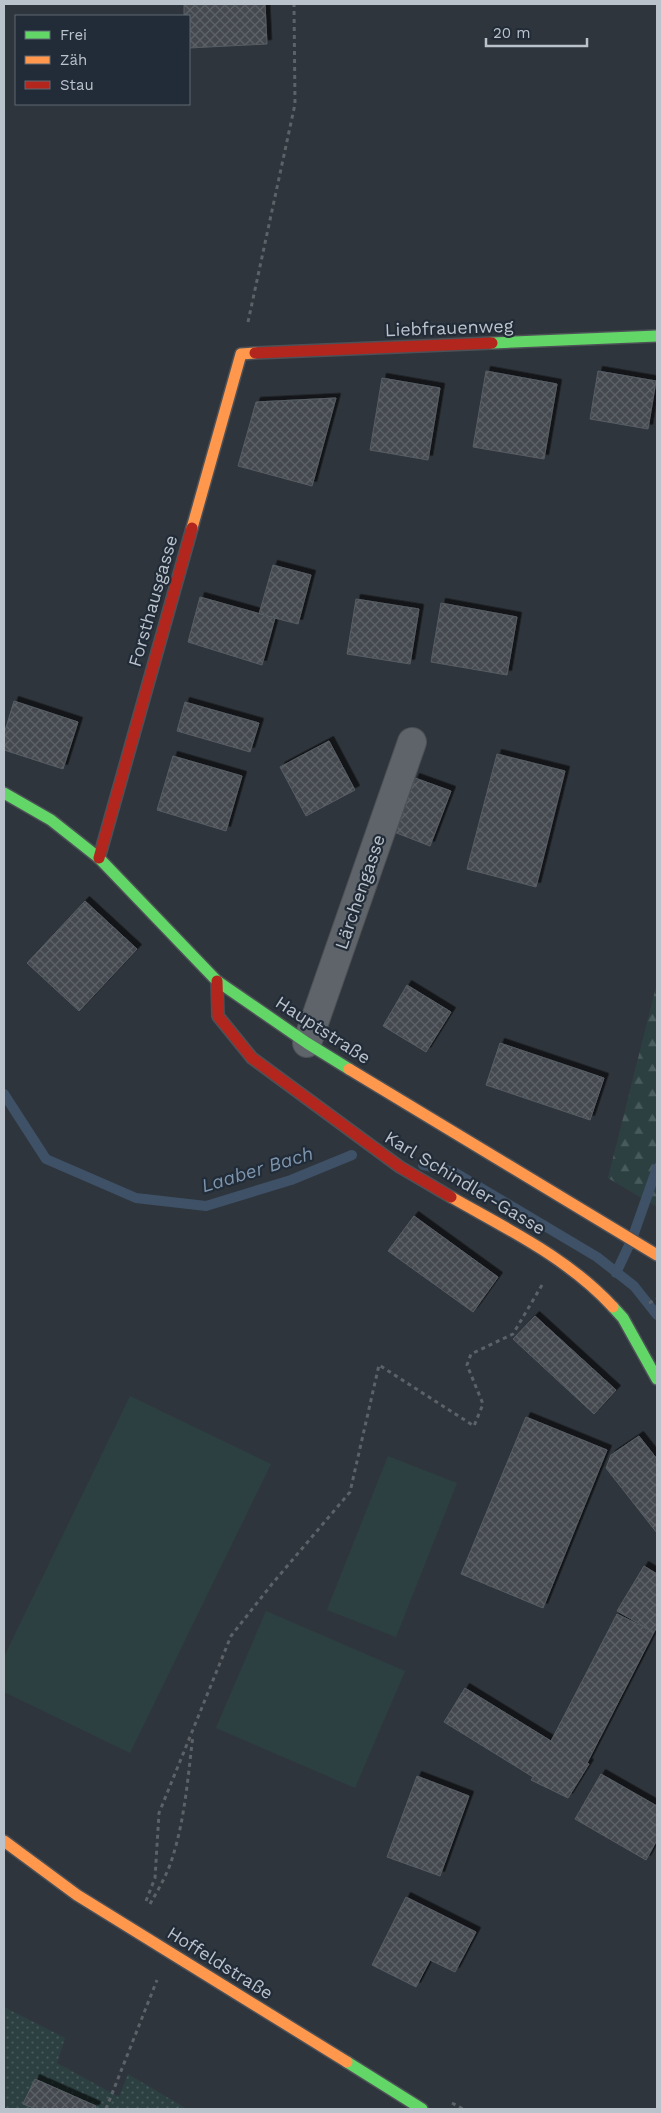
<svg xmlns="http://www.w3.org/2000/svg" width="661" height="2113" font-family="'Work Sans',sans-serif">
<defs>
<pattern id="grass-dots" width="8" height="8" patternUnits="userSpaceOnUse" patternTransform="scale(1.25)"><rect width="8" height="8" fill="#2c4042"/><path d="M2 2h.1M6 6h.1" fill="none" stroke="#485a5c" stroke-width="1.8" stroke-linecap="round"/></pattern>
<pattern id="forest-firs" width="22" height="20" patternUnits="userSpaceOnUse" patternTransform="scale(1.25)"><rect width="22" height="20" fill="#2c4042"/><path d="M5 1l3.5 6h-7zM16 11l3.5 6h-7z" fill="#485a5c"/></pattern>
<pattern id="building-cross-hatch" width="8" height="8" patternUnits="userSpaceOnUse" patternTransform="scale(1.25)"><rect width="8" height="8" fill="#444a4f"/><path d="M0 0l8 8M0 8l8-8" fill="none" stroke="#5d6267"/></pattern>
<filter id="shadow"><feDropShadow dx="4.5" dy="-4.5" stdDeviation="0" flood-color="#0009"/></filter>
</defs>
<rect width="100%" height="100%" fill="#2f353c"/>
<polygon fill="url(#grass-dots)" points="4,2007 65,2038 57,2063 119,2097 128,2074 187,2109 4,2109"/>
<polygon fill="url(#forest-firs)" points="657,983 657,1207 608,1178"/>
<g fill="#2c4042">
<polygon points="130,1396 271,1464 130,1753 4,1692 4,1657"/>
<polygon points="388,1456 457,1483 396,1637 327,1610"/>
<polygon points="266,1611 405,1671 355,1788 216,1728"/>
</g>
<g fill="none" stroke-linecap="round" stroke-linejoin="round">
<g stroke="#3e5167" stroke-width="10">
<polyline points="4,1094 46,1159 136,1198 206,1206 291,1180 352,1155"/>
<polyline points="423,1165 454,1172 597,1257 634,1286 657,1315"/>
<polyline points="616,1273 632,1239 657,1168"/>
</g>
</g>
<g fill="url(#building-cross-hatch)" stroke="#575d64" filter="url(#shadow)">
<polygon points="184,4 265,4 267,44 189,48 189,16 184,16"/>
<polygon points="486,371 557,384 544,459 473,447"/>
<polygon points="598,371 656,381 648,429 590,419"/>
<polygon points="382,378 440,388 428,460 370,450"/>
<polygon points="336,398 312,486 238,466 256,402"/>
<polygon points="273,565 311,575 298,624 259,614"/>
<polygon points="200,597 275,618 262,665 188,642"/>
<polygon points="356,599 419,609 410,664 347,654"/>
<polygon points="441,603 517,617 507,675 431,662"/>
<polygon points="14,701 78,722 63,769 4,750 4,734"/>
<polygon points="185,702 259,723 250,752 177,731"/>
<polygon points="329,741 355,790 306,816 280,767"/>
<polygon points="497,754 565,771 536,887 467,869"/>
<polygon points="173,756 242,776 226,831 157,810"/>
<polygon points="415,778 451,791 430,846 394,832"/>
<polygon points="85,901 137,949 79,1011 27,963"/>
<polygon points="407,985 451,1012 426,1052 383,1026"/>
<polygon points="500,1043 604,1078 590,1120 486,1085"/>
<polygon points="414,1216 498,1277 473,1312 388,1251"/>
<polygon points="535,1316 616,1390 594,1414 513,1339"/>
<polygon points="526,1417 607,1450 543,1608 461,1574"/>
<polygon points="639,1436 657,1459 657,1533 606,1468 611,1455"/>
<polygon points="644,1566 657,1574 657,1627 654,1632 617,1611"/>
<polygon points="617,1614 654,1632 587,1763 589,1764 568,1798 531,1780 533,1777 444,1722 465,1688 551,1741"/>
<polygon points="601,1774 657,1806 657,1840 646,1860 575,1819"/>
<polygon points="417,1776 469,1796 440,1876 387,1857"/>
<polygon points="406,1897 476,1932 455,1972 430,1960 416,1987 372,1965"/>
<polygon points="35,2079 96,2106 95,2109 36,2109 23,2104"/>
</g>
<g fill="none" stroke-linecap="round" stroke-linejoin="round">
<g stroke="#4d5157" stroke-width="30">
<polyline id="street" points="307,1043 412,742"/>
</g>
<g stroke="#4d5157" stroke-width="14">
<g id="fast">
<polyline points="492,343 657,336"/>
<polyline points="4,793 51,820 99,858 217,981 307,1043 349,1069"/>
<polyline points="613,1307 623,1318 657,1379"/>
<polyline points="347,2062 422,2109"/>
</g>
</g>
<g stroke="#4d5157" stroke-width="14">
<g id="slow">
<polyline points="192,528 241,354 255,353"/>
<polyline points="349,1069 657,1255"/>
<path d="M451,1197C507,1229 568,1258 613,1307"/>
<polyline points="4,1841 77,1895 347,2062"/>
</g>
</g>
<g stroke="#4d5157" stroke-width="14">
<g id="jam">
<polyline points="255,353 492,343"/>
<polyline points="99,858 192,528"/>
<polyline points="217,981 218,1016 252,1058 400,1167 451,1197"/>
</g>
</g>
<g stroke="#5c6267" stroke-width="3" stroke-dasharray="4 4" stroke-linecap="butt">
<polyline points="248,322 295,104 294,4"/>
<polyline points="649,1303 657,1299"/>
<polyline points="146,1901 155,1878 159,1813 231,1636 272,1584 350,1492 379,1365 474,1426 483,1404 467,1365 471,1354 513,1334 542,1285"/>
<path d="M150,1904C158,1890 167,1875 172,1859C185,1819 188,1776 193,1735"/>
<polyline points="452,2103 463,2109"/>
<polyline points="106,2109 157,1980"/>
</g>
<use href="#street" stroke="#5f646a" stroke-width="28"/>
<use href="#fast" stroke="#63d668" stroke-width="11"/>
<use href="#slow" stroke="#ff974d" stroke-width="11"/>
<use href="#jam" stroke="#b3261e" stroke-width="11"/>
</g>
<g text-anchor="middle" stroke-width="4.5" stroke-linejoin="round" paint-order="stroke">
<g font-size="18" fill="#bac2cc" stroke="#222c38">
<text transform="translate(449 328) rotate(-2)" y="6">Liebfrauenweg</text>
<text transform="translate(153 601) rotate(-74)" y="6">Forsthausgasse</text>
<text transform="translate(360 892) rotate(-71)" y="6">Lärchengasse</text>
<text transform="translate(323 1030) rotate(33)" y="6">Hauptstraße</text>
<text transform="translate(465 1183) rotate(31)" y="6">Karl Schindler-Gasse</text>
<text transform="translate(220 1963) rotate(32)" y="6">Hoffeldstraße</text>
</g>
<g font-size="19" font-style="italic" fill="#7d95ad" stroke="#222c38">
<text transform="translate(257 1169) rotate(-17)" y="7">Laaber Bach</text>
</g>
</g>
<rect width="661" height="2113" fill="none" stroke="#bac2cc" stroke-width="10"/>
<rect x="15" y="15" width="175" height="90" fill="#222c38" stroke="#5f6873"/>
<rect x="25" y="31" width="25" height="8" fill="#63d668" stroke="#5f6873"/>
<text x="60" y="40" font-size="15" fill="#bac2cc">Frei</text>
<rect x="25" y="56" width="25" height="8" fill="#ff974d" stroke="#5f6873"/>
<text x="60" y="65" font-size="15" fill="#bac2cc">Zäh</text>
<rect x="25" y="81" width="25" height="8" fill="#b3261e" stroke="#5f6873"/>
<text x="60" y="90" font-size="15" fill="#bac2cc">Stau</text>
<path d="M486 38v8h101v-8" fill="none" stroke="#bac2cc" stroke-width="2.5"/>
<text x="493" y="38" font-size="15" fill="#bac2cc" stroke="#222c38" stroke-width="4" paint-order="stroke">20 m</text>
</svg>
